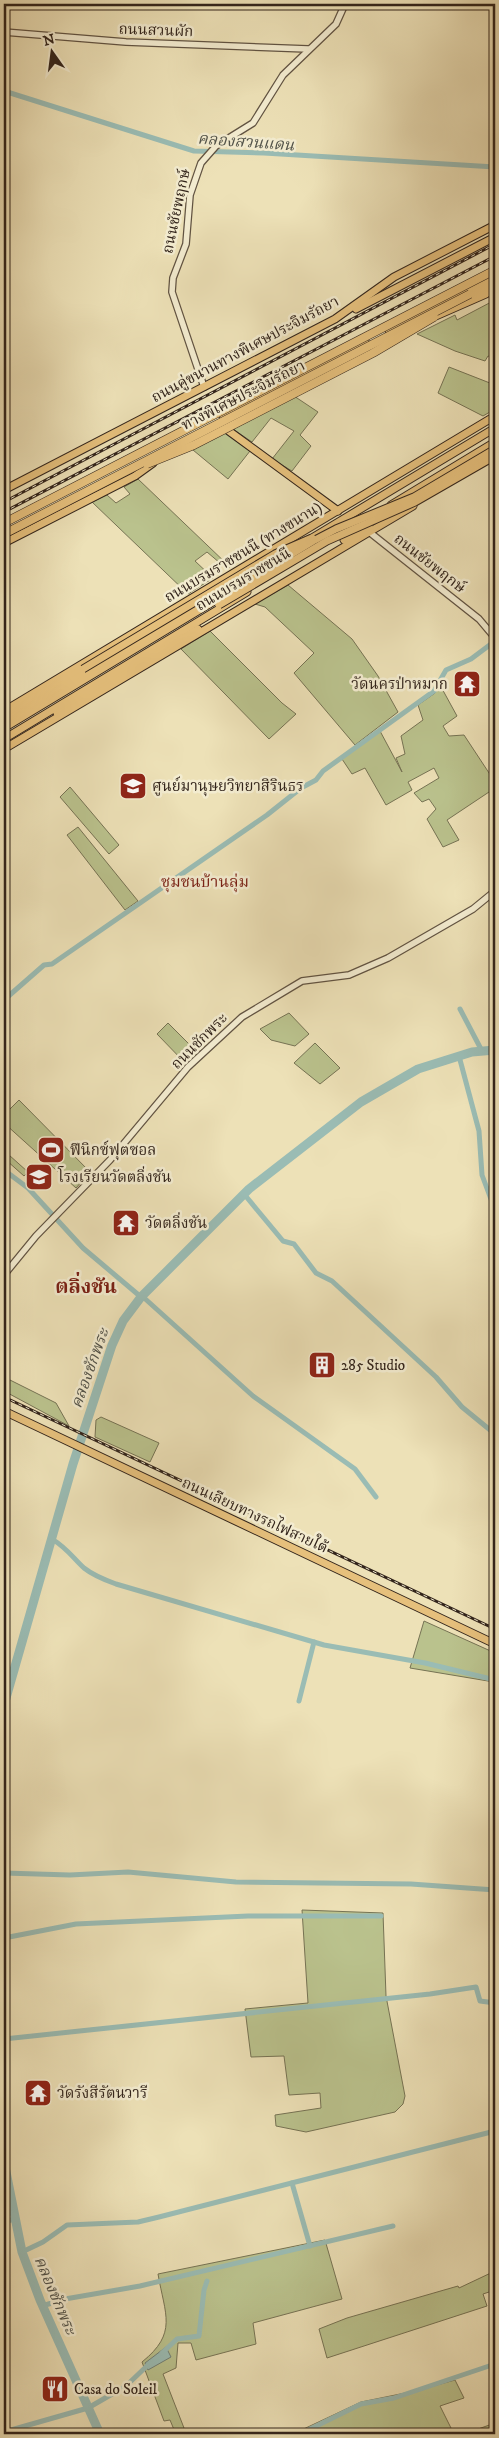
<svg xmlns="http://www.w3.org/2000/svg" width="499" height="2438" font-family="'IM FELL DW Pica','Noto Serif Thai',serif">
<rect width="100%" height="100%" fill="#ede1b7"/>
<filter id="stains"><feTurbulence type="fractalNoise" baseFrequency=".004" numOctaves="4"/><feColorMatrix values="0 0 0 0 .2 0 0 0 0 .09 0 0 0 0 .02 0 0 0 .5 -.17"/></filter>
<radialGradient id="worn" r=".72"><stop offset=".6" stop-color="#630" stop-opacity="0"/><stop offset="1" stop-color="#630" stop-opacity=".3"/></radialGradient>
<g fill="#bac28d" stroke="#767354">
<polygon points="495,300 495,358 488,356 485,361 455,351 417,334 455,315 457,320"/>
<polygon points="449,367 495,385 495,409 483,416 438,393"/>
<polygon points="288,392 318,412 300,435 311,446 292,471 272,459 294,431 271,418 252,442 227,425"/>
<polygon points="211,431 226,433 250,451 228,479 193,450 190,444"/>
<polygon points="138,479 230,567 227,569 207,552 195,561 213,578 188,594 92,502 107,495 116,503 130,494 124,487"/>
<polygon points="288,585 352,639 378,676 398,712 355,745 294,673 314,653 265,607 255,604"/>
<polygon points="210,631 282,703 296,714 269,739 181,649"/>
<polygon points="440,685 457,716 443,726 449,736 464,735 495,782 495,788 447,820 459,840 443,847 427,819 436,809 429,799 422,802 414,793 439,778 434,768 408,782 412,790 386,805 365,768 352,774 342,759 380,731 402,772 396,758 405,754 401,736 423,720 418,705 435,693"/>
<polygon points="70,787 119,845 109,854 60,797"/>
<polygon points="78,827 138,901 125,910 67,835"/>
<polygon points="289,1013 309,1034 295,1046 271,1040 260,1029"/>
<polygon points="168,1023 198,1053 187,1065 157,1034"/>
<polygon points="315,1043 340,1068 320,1084 294,1063"/>
<polygon points="19,1100 90,1172 76,1188 4,1123 4,1115"/>
<polygon points="9,1155 28,1172 24,1176 6,1160"/>
<polygon points="4,1377 56,1403 69,1426 4,1391"/>
<polygon points="101,1417 159,1443 150,1462 95,1437 96,1420"/>
<polygon points="424,1621 495,1653 494,1682 410,1668"/>
<polygon points="302,1910 383,1913 386,1996 405,2096 403,2104 395,2112 306,2132 276,2126 275,2115 321,2108 320,2093 289,2095 284,2056 251,2057 245,2009 308,2003"/>
<path d="M325,2240L342,2299L253,2323L256,2344L196,2360L191,2343H178L176,2368L163,2374L184,2428L175,2432L170,2420L164,2421L142,2362C178,2333 165,2315 158,2274Z"/>
<polygon points="495,2271 495,2290 483,2294 487,2306 327,2358 319,2329 347,2318 458,2286 459,2288"/>
<polygon points="455,2380 464,2398 440,2406 454,2434 293,2434 361,2402 415,2391"/>
<polygon points="495,2423 495,2434 464,2434"/>
</g>
<polygon fill="#9abcb4" stroke="#707f77" points="166,2347 171,2357 148,2370 145,2363"/>
<g fill="none" stroke-linecap="round" stroke-linejoin="round">
<g stroke="#9abcb4" stroke-width="5">
<polyline points="4,91 194,151 264,153 495,167"/>
<polyline points="4,1000 44,965 52,964 267,815 301,788 316,780 323,771 434,691 446,670 471,659 495,641"/>
<polyline points="460,1009 482,1051"/>
<polyline points="459,1056 479,1131 482,1175 495,1210"/>
<polyline points="4,1170 28,1188 83,1248 141,1297"/>
<polyline points="244,1194 283,1241 294,1244 316,1273 332,1281 436,1377 462,1407 495,1434"/>
<polyline points="142,1296 253,1396 355,1469 376,1497"/>
<path d="M52,1539C68,1549 72,1557 84,1568C94,1576 105,1580 116,1584L324,1645L425,1663L495,1680"/>
<polyline points="299,1701 314,1642"/>
<polyline points="4,1873 70,1875 128,1872 236,1882 411,1884 495,1890"/>
<polyline points="4,1938 76,1924 248,1916 381,1916"/>
<polyline points="4,2039 430,1994 476,1987 480,2001 495,2003"/>
<polyline points="292,2183 310,2246"/>
<polyline points="4,2222 14,2219"/>
<polyline points="22,2252 43,2242 67,2225 138,2222 159,2217 495,2131"/>
<polyline points="42,2306 65,2299 140,2286 393,2226"/>
<polyline points="162,2353 177,2339 199,2336 204,2290 207,2281"/>
<polyline points="4,2432 88,2408 126,2386 150,2363"/>
<polyline points="300,2434 361,2404 394,2398 495,2364"/>
</g>
<g stroke="#9abcb4" stroke-width="9">
<polyline points="4,1705 73,1464 112,1345 123,1321 141,1297 249,1189 361,1102 418,1069 472,1052 495,1050"/>
<polyline points="4,2162 22,2252 40,2300 100,2434"/>
</g>
<g stroke="#615342" stroke-width="8">
<g id="minor">
<polyline points="4,32 126,42 308,49"/>
<polyline points="204,387 172,292 173,278 186,244 190,195 201,163 216,146 253,123 283,75 336,24 345,4"/>
<polyline points="368,531 479,619 495,638"/>
<polyline points="4,1275 36,1236 110,1160 188,1067 242,1017 302,981 349,975 388,958 473,909 495,891"/>
</g>
</g>
<g stroke="#32241b" stroke-width="9">
<g id="major">
<polyline points="478,293 495,285"/>
<polyline points="356,309 495,237"/>
<polyline points="429,319 486,294"/>
<polyline points="388,329 488,280"/>
<polyline points="223,416 365,341"/>
<polyline points="222,426 338,511"/>
<polyline points="4,490 335,319 394,277 495,225"/>
<polyline points="391,505 495,442"/>
<polyline points="344,540 369,525"/>
<polyline points="307,541 495,428"/>
<polyline points="4,543 135,476 153,463"/>
<polyline points="4,711 495,416"/>
<polyline points="57,713 198,629"/>
<polyline points="4,716 83,669"/>
<polyline points="4,722 293,549"/>
<polyline points="4,728 216,600"/>
<polyline points="4,739 247,592"/>
<polyline points="4,749 413,506"/>
<polyline points="4,1411 495,1644"/>
</g>
</g>
<g stroke="#32241b" stroke-width="9">
<polyline id="highway" points="470,294 495,280"/>
</g>
<use href="#minor" stroke="#f3ecd0" stroke-width="5.5"/>
<use href="#major" stroke="#e6c07c" stroke-width="7"/>
<use href="#highway" stroke="#e6c07c" stroke-width="8"/>
<g stroke="#32241b" stroke-width="3">
<g id="rail">
<polyline points="4,502 495,244"/>
<polyline points="4,512 495,256"/>
<polyline points="4,1397 495,1629"/>
</g>
</g>
<use href="#rail" stroke="#f3ecd0" stroke-width="1" stroke-dasharray="4" stroke-linecap="butt"/>
<g stroke="#32241b" stroke-width="9" stroke-linecap="butt">
<g id="major-bridge">
<polyline points="216,600 313,541 336,529 414,497 495,449"/>
<polyline points="219,605 327,541 415,502 495,456"/>
<polyline points="83,669 275,554 312,538"/>
</g>
</g>
<g stroke="#32241b" stroke-width="9" stroke-linecap="butt">
<g id="highway-bridge">
<polyline points="147,464 194,445 373,353 434,317"/>
<polyline points="4,523 495,270"/>
<polyline points="4,534 470,294"/>
</g>
</g>
<use href="#major-bridge" stroke="#e6c07c" stroke-width="7"/>
<use href="#highway-bridge" stroke="#e6c07c" stroke-width="8"/>
</g>
<defs>
<g id="temple-square" transform="scale(1.4375)"><rect x="-9" y="-9" width="18" height="18" rx="4" fill="#8f2418" stroke="#f3ecd0"/><path d="M0-6L5-2H3V0L6.5 2.5H4V6H1.5V3h-3V6H-4V2.5H-6.5L-3 0V-2H-5Z" fill="#fff"/></g>
<g id="university-square" transform="scale(1.4375)"><rect x="-9" y="-9" width="18" height="18" rx="4" fill="#8f2418" stroke="#f3ecd0"/><path d="M0-5L7-2L0 1L-7-2ZM-4 1L0 2.5L4 1V4Q0 6-4 4Z" fill="#fff"/></g>
<g id="stadium-square" transform="scale(1.4375)"><rect x="-9" y="-9" width="18" height="18" rx="4" fill="#8f2418" stroke="#f3ecd0"/><path d="M0-5a6.5 5 0 1 0 0 10a6.5 5 0 1 0 0-10ZM-3.5-1.8h7v3.6h-7Z" fill="#fff"/></g>
<g id="school-square" transform="scale(1.4375)"><rect x="-9" y="-9" width="18" height="18" rx="4" fill="#8f2418" stroke="#f3ecd0"/><path d="M0-5L7-2L0 1L-7-2ZM-4 1L0 2.5L4 1V4Q0 6-4 4Z" fill="#fff"/></g>
<g id="building-square" transform="scale(1.4375)"><rect x="-9" y="-9" width="18" height="18" rx="4" fill="#8f2418" stroke="#f3ecd0"/><path d="M-4-6H4V6H1V3H-1V6H-4ZM-2.5-4.3h1.7v1.8h-1.7ZM.8-4.3h1.7v1.8H.8ZM-2.5-1h1.7V.8h-1.7ZM.8-1h1.7V.8H.8Z" fill="#fff"/></g>
<g id="restaurant-square" transform="scale(1.4375)"><rect x="-9" y="-9" width="18" height="18" rx="4" fill="#8f2418" stroke="#f3ecd0"/><path d="M-5-6h1v4h1v-4h1v4h1v-4h1v5L-1.5 .5V6h-2V.5L-5-1ZM5-6V6H3V1.5H1.5Q1.5-4 5-6Z" fill="#fff"/></g>
</defs>
<g fill-rule="evenodd">
<use href="#temple-square" x="467" y="684"/>
<use href="#university-square" x="133" y="786"/>
<use href="#stadium-square" x="51" y="1150"/>
<use href="#school-square" x="39" y="1177"/>
<use href="#temple-square" x="126" y="1223"/>
<use href="#building-square" x="322" y="1365"/>
<use href="#temple-square" x="38" y="2093"/>
<use href="#restaurant-square" x="55" y="2389"/>
</g>
<g text-anchor="middle" stroke-width="5" stroke-linejoin="round" paint-order="stroke">
<g font-size="15" fill="#32241b" stroke="#f3ecd0">
<text transform="translate(156 30) rotate(2)" y="5">ถนนสวนผัก</text>
<text transform="translate(176 211) rotate(-78)" y="5">ถนนชัยพฤกษ์</text>
<text transform="translate(245 349) rotate(-28)" y="5">ถนนคู่ขนานทางพิเศษประจิมรัถยา</text>
<text transform="translate(243 395) rotate(-27)" y="5">ทางพิเศษประจิมรัถยา</text>
<text transform="translate(243 552) rotate(-31)" y="5">ถนนบรมราชชนนี (ทางขนาน)</text>
<text transform="translate(430 563) rotate(38)" y="5">ถนนชัยพฤกษ์</text>
<text transform="translate(243 579) rotate(-31)" y="5">ถนนบรมราชชนนี</text>
<text transform="translate(199 1041) rotate(-45)" y="5">ถนนชักพระ</text>
<text transform="translate(255 1515) rotate(25)" y="5">ถนนเลียบทางรถไฟสายใต้</text>
</g>
<g font-size="15" fill="#32241b" stroke="#f3ecd0" text-anchor="start">
<text x="448" y="689" text-anchor="end">วัดนครป่าหมาก</text>
<text x="152" y="791">ศูนย์มานุษยวิทยาสิรินธร</text>
<text x="70" y="1155">ฟีนิกซ์ฟุตซอล</text>
<text x="58" y="1182">โรงเรียนวัดตลิ่งชัน</text>
<text x="145" y="1228">วัดตลิ่งชัน</text>
<text x="341" y="1370">285 Studio</text>
<text x="57" y="2098">วัดรังสีรัตนวารี</text>
<text x="74" y="2394">Casa do Soleil</text>
</g>
<g font-size="16" font-style="italic" fill="#515249" stroke="#f3ecd0">
<text transform="translate(246 141) rotate(4)" y="6">คลองสวนแดน</text>
<text transform="translate(89 1368) rotate(-70)" y="6">คลองชักพระ</text>
<text transform="translate(56 2295) rotate(67)" y="6">คลองชักพระ</text>
</g>
<g font-size="16" fill="#7a1f14" stroke="#f3ecd0">
<text x="205" y="887">ชุมชนบ้านลุ่ม</text>
</g>
<g font-size="20" font-weight="bold" fill="#7a1f14" stroke="#f3ecd0">
<text x="86" y="1293">ตลิ่งชัน</text>
</g>
</g>
<rect width="499" height="2438" fill="none" stroke="#ede1b7" stroke-width="20"/>
<rect x="5" y="5" width="489" height="2428" fill="none" stroke="#32241b" stroke-width="2.5"/>
<rect x="10" y="10" width="479" height="2418" fill="none" stroke="#32241b"/>
<g transform="translate(52 52) rotate(346)" stroke="#f3ecd0" stroke-width="4" paint-order="stroke">
<path d="M0-4L9 19L0 12L-9 19Z" fill="#32241b"/>
<text y="-8" font-size="14" font-weight="bold" text-anchor="middle" fill="#32241b">N</text>
</g>
<rect width="100%" height="100%" filter="url(#stains)"/>
<rect width="100%" height="100%" fill="url(#worn)"/>
</svg>
